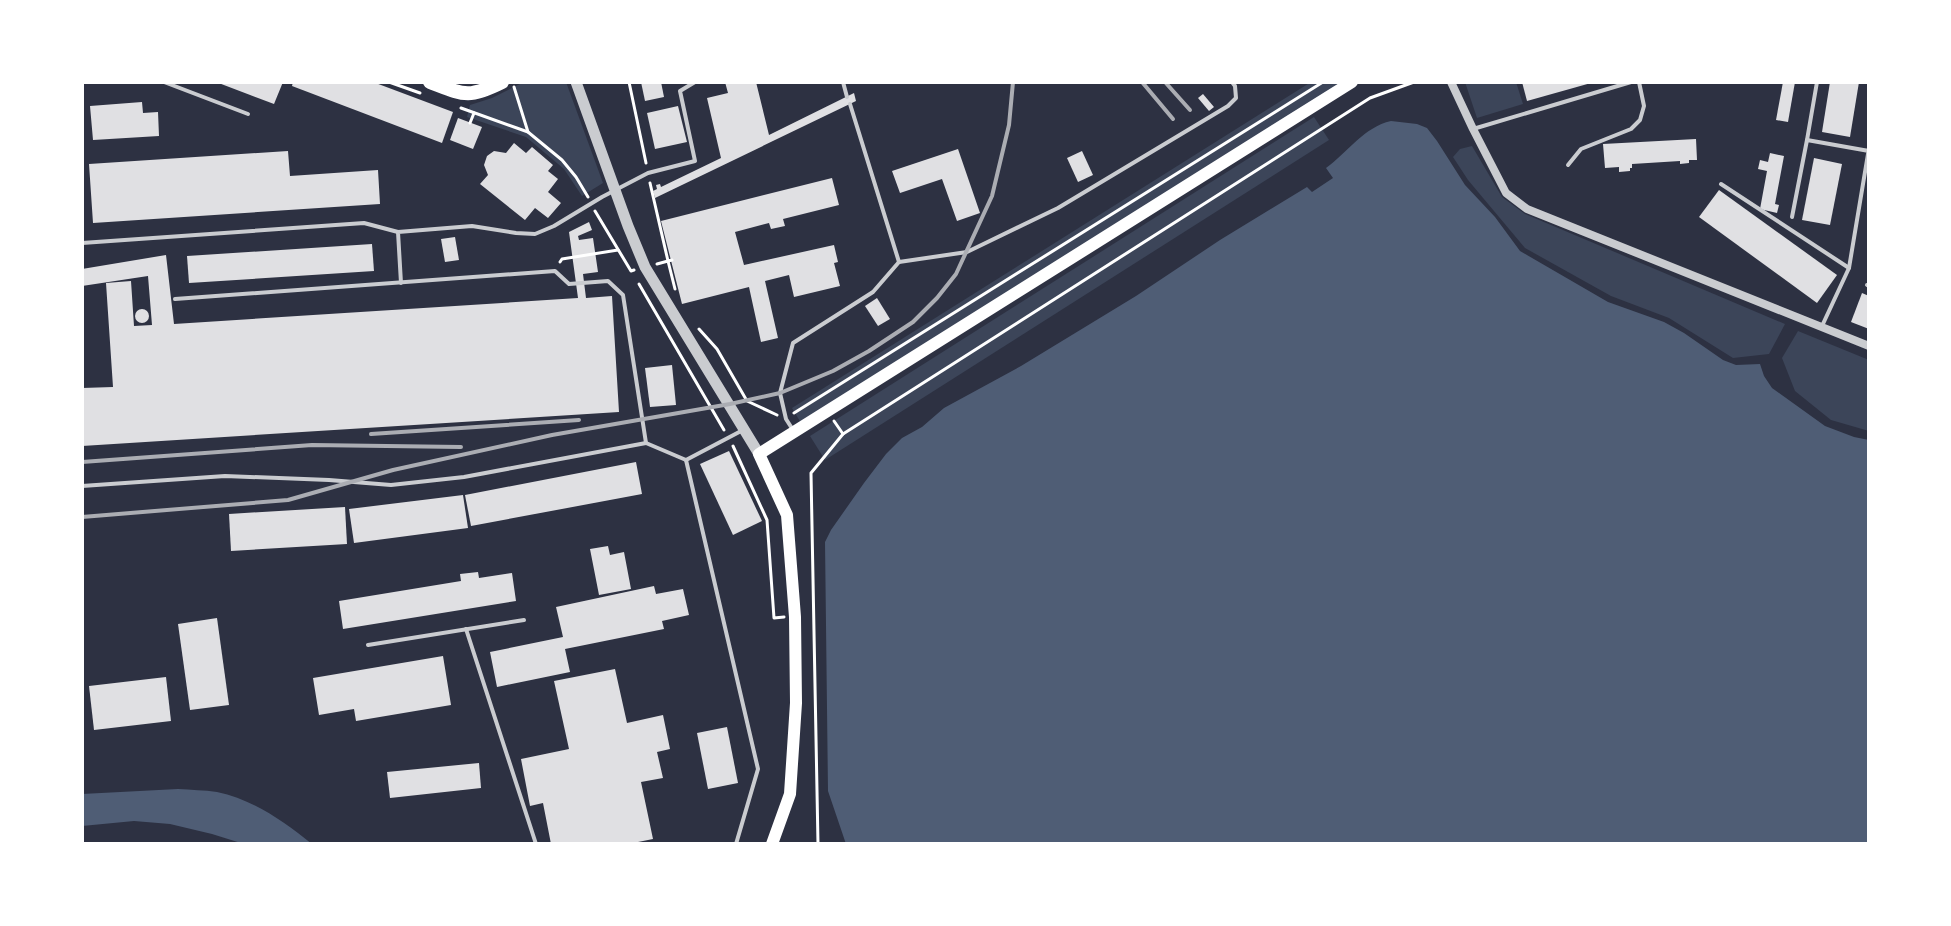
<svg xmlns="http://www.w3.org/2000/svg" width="1951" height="926" font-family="'Libre Baskerville',serif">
<rect width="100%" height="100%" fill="#2d3142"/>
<g fill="#3c4559">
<polygon points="524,82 566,82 603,183 582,196 564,169 526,137 467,117 470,105 492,98"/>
<polygon points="1311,82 1343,82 801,423 792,408"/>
<polygon points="1465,82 1516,82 1523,104 1477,118"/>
<polygon points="1314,117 1329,140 825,460 810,436"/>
<polygon points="1472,146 1502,197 1525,214 1785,324 1769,354 1733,358 1669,318 1611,296 1525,248 1468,180 1453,157 1460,149"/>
<polygon points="1798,331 1869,360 1869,431 1831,420 1795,391 1782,358"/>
</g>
<g fill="#4f5d75">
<path d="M1391,121L1417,124L1427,128L1437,141L1465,185L1495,217L1520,251L1608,302L1664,322L1684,333L1723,360L1736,365L1760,364L1764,376L1772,388L1825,426L1854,437L1869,440V844H846L828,791L825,542L831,530L864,483L886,454L902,438L922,427L944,408L1021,366L1136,296L1220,240L1307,187L1312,192L1333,178L1326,168C1348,152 1364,127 1391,121Z"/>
<path d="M178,789C191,790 204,790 217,792C254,800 283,821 312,844H244L212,834L170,824L134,821L82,826V794Z"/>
</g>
<g fill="#e0e0e3">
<polygon points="216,82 283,82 274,104"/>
<polygon points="293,82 373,82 453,112 442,143 292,86"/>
<polygon points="641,82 661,82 664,97 645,101"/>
<polygon points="725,82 756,82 769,135 854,93 856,101 655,198 653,191 657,189 656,185 660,184 661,187 721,158 707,98 728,93"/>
<polygon points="1522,82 1590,82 1591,83 1527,101"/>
<polygon points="1783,82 1795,82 1788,122 1776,120"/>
<polygon points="1830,82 1859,82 1850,137 1822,132"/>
<polygon points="1203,94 1214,107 1209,111 1198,98"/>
<polygon points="142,102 143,113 158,112 159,136 93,140 90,106"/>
<polygon points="678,106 687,142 655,149 647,113"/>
<polygon points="458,118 482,127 473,149 450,140"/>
<polygon points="1696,139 1697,160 1689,160 1689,163 1680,164 1680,161 1632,164 1632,168 1630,168 1630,171 1619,172 1619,167 1605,168 1603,144"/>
<polygon points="514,143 526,153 532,147 553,165 548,171 558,179 548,192 561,203 548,218 535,208 525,220 480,184 488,175 484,165 487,156 494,151 506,153"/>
<polygon points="958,149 980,213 957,221 942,179 900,193 892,171"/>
<polygon points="288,151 290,176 378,170 380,204 93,223 89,164"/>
<polygon points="1082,151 1093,175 1078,182 1067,158"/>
<polygon points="1770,153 1784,156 1775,204 1779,205 1777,213 1760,209 1767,171 1758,169 1760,160 1768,162"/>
<polygon points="1814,158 1842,164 1830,225 1802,220"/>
<polygon points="832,178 839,205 783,219 785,226 771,229 769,223 735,232 744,265 834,245 838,262 834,263 840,286 794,297 789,275 765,281 778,338 761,342 749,287 682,304 661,221"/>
<polygon points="1719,190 1837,275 1817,303 1699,217"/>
<polygon points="589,222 592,230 578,236 579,240 593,238 598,272 583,274 586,298 612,296 619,412 82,446 82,388 113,387 106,283 131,281 134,326 152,325 148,276 82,286 82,269 166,255 174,324 578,298 569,232"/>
<polygon points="455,237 459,260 445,262 441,239"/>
<polygon points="372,244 374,271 189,283 187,256"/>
<polygon points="1862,293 1869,296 1869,329 1851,322"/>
<polygon points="877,298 890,319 878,326 865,306"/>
<circle cx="142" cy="316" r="7"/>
<polygon points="672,365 676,405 650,407 645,368"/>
<polygon points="729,451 762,521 733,535 700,464"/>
<polygon points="636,462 642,494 471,526 465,495"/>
<polygon points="463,495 468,528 354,543 349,509"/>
<polygon points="345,507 347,544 231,551 229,514"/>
<polygon points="608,546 610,555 624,552 631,589 599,595 590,549"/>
<polygon points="478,572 479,578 512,573 516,601 343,629 339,601 461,581 460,574"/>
<polygon points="654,586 656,594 683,589 689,615 662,621 664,629 565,649 570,672 497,687 490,652 563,637 556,607"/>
<polygon points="217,618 229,705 190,710 178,624"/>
<polygon points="443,656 451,705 356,721 354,709 319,715 313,678"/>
<polygon points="615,669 627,723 663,715 670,749 657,752 663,778 641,782 653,839 628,844 551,844 543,803 530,806 521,759 569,749 554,681"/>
<polygon points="166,677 171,721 94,730 89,686"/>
<polygon points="727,727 738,783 708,789 697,733"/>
<polygon points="479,763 481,788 390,798 387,772"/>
</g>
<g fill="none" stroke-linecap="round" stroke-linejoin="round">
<g stroke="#fff" stroke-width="3">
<polyline points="389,82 420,93"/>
<polyline points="629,82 646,163"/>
<polyline points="514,87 528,132"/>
<polyline points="461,108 528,132 562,160 576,177 588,197"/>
<polyline points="470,123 474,113"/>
<polyline points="650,183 668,261 672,260"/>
<polyline points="595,211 631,271 634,270"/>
<polyline points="560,262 562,259 618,250"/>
<polyline points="657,264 668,261 675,289"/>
<polyline points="639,284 724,430"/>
<polyline points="699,329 717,349 747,401 777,415"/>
<polyline points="794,413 1323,82"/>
<polyline points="834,421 843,434"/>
<polyline points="733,446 767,520 774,618 784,617"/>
<polyline points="818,844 811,473 843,434 1370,98 1414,82"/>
</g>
<g stroke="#caccd0" stroke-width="4">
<polyline points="164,82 248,114"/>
<polyline points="843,82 847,97"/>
<polyline points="850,104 899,262"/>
<polyline points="1473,129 1631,82"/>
<polyline points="1807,140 1817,82"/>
<polyline points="1568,165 1581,149 1631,129 1640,120 1644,106 1639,82"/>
<polyline points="1721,184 1849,268"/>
<polyline points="1792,217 1807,140 1869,151"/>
<polyline points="82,243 364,223 398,232"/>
<polyline points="401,283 398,232 472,226 516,233 535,234 554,226 602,197 648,173 695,161 680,91 695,82"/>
<polyline points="1867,285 1869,286"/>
<polyline points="175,299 555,271 569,284 608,281 623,295 646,443 686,460 743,430"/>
<polyline points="1822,326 1849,268 1869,148"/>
<polyline points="793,430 786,419 780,393 793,343 873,292 899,262 967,252 1058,208 1228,106 1236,98 1235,86 1232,82"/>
<polyline points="686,460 758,769 736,844"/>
<polyline points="82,486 225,476 329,480 391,485 464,477 646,443"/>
<polyline points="466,629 536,844"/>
<polyline points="368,645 524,620"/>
</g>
<polyline stroke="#caccd0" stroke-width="8" points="1451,82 1473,129 1506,193 1527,209 1869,346"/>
<polyline stroke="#caccd0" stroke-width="11" points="576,82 628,226 645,267 759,454"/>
<polyline stroke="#fff" stroke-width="12" points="772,844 790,794 796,703 795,617 787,515 759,454 1352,82"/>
<path stroke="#fff" stroke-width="14" d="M430,82C464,95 468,99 502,82"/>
<g stroke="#abadb3" stroke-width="4">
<polyline points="1142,82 1173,119"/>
<polyline points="1165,82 1190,110"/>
<polyline points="371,434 579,420"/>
<polyline points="82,462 312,445 461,447"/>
<polyline points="82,517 288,500 393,470 552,435 730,404 780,393 833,371 869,351 913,322 937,298 956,274 992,196 1009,125 1013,82"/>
</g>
</g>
<rect width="1951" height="926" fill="none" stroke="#ffffff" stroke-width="168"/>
</svg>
